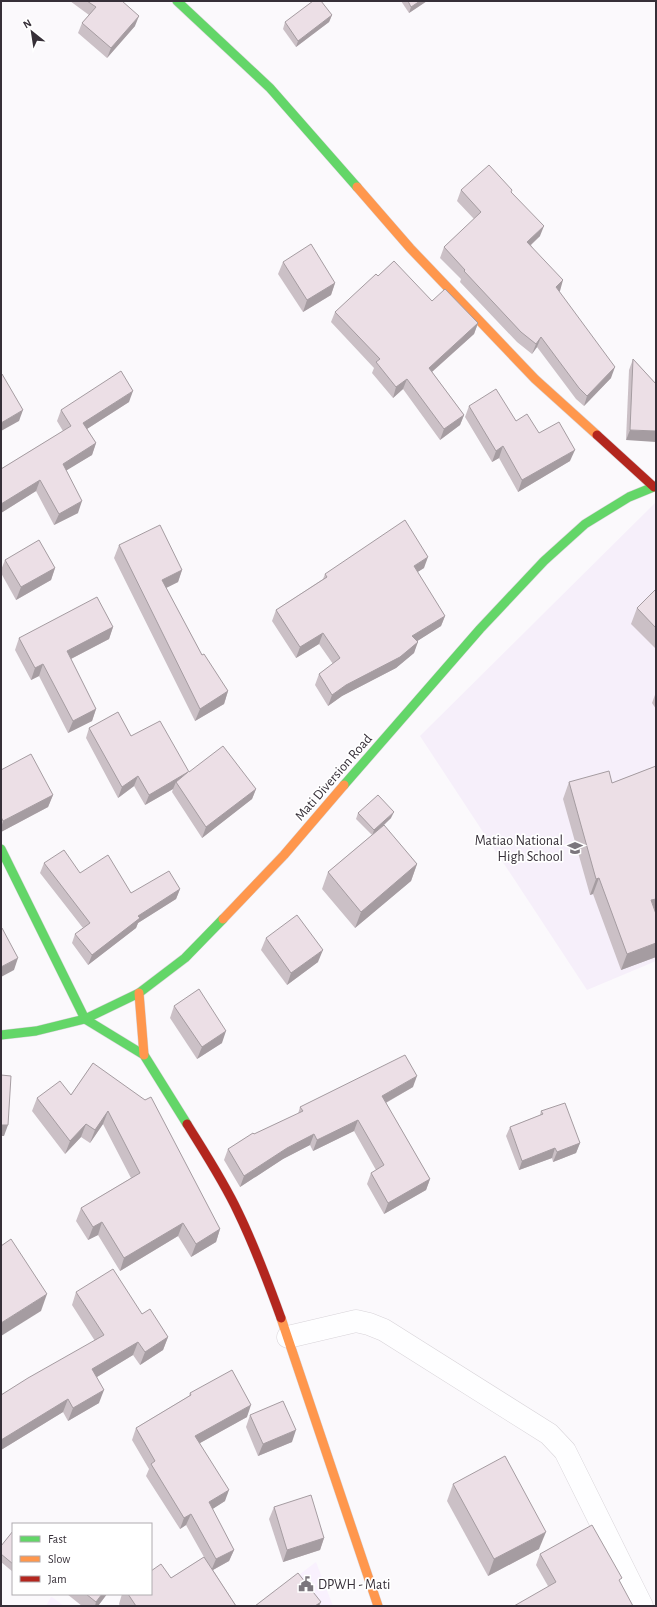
<svg xmlns="http://www.w3.org/2000/svg" width="657" height="1607" font-family="'Alegreya Sans',sans-serif">
<rect width="100%" height="100%" fill="#fbf9fc"/>
<g fill="#f9f1fe">
<polygon points="316,1562 333,1606 258,1606"/>
<polygon points="51,1597 52,1597 64,1606 46,1606"/>
</g>
<polygon fill="#f6effa" points="656,502 656,961 587,990 420,736"/>
<g fill="none" stroke-linecap="round" stroke-linejoin="round">
<g stroke="#d8d4d9" stroke-width="23">
<polyline id="street" points="288,1337 356,1321 369,1324 384,1330 549,1434 565,1451 642,1606"/>
</g>
<g stroke="#d8d4d9" stroke-width="10">
<g id="fast">
<polyline points="177,1 270,88 357,187"/>
<polyline points="344,785 480,629 544,561 585,524 629,497 656,486"/>
<polyline points="1,849 85,1019 144,1055 187,1124"/>
<polyline points="1,1035 36,1031 85,1019 139,993 185,958 223,919"/>
</g>
</g>
<g stroke="#d8d4d9" stroke-width="10">
<g id="slow">
<polyline points="357,187 410,248 535,379 597,435"/>
<polyline points="223,919 284,855 344,785"/>
<polyline points="139,993 144,1055"/>
<polyline points="281,1318 378,1606"/>
</g>
</g>
<g stroke="#d8d4d9" stroke-width="10">
<g id="jam">
<polyline points="597,435 654,487"/>
<path d="M187,1124C205,1153 224,1182 238,1212C255,1247 268,1282 281,1318"/>
</g>
</g>
<use href="#street" stroke="#fefeff" stroke-width="22"/>
<use href="#fast" stroke="#63d668" stroke-width="9"/>
<use href="#slow" stroke="#ff974d" stroke-width="9"/>
<use href="#jam" stroke="#b3261e" stroke-width="9"/>
</g>
<g fill="#cbc0c6">
<polygon points="70,1 122,1 135,26 107,58 78,33 82,23 89,15"/>
<polygon points="401,1 427,1 409,13"/>
<polygon points="332,15 329,22 296,47 283,29 285,22"/>
<polygon points="461,190 511,192 540,236 531,245 560,291 559,291 611,378 584,406 576,399 537,347 532,354 517,342 460,282 461,279 440,258 444,247 474,219 457,201"/>
<polygon points="283,262 335,283 331,295 303,312 278,274"/>
<polygon points="378,276 432,301 478,323 474,334 432,372 464,415 460,425 440,440 403,389 393,398 372,373 374,368 331,322 335,312"/>
<polygon points="633,359 656,384 626,440 629,370"/>
<polygon points="129,402 87,429 96,443 92,455 66,470 78,513 54,525 36,491 1,513 1,469 63,431 57,421 61,410"/>
<polygon points="469,406 516,421 539,433 570,461 518,492 499,458 492,462 465,417"/>
<polygon points="119,545 182,570 178,582 166,588 202,655 228,691 224,704 195,721 114,558"/>
<polygon points="5,560 55,568 51,580 16,600 1,573 1,570"/>
<polygon points="424,568 417,572 445,616 441,626 417,641 414,653 396,668 342,696 328,706 315,685 319,674 333,664 319,644 296,658 272,621 276,610 323,579 325,574"/>
<polygon points="656,589 656,649 631,624 637,608"/>
<polygon points="113,627 109,639 71,659 96,709 92,721 68,733 39,676 31,680 15,650 19,638"/>
<polygon points="656,692 656,709 652,703"/>
<polygon points="89,728 131,736 189,772 256,789 252,799 202,838 172,792 173,789 145,805 134,786 118,798 86,738"/>
<polygon points="656,766 656,957 621,970 593,894 590,895 563,799 569,782 612,783"/>
<polygon points="1,770 53,795 48,807 1,832"/>
<polygon points="358,813 391,818 383,826 417,864 411,881 355,928 322,889 328,872 372,835 356,819"/>
<polygon points="44,863 80,873 131,893 180,889 176,899 138,923 136,928 88,965 72,943 75,934 83,928 40,873"/>
<polygon points="266,938 318,962 287,985 261,950"/>
<polygon points="174,1006 222,1043 197,1059 170,1018"/>
<polygon points="93,1063 220,1229 216,1242 191,1257 178,1236 120,1271 98,1235 88,1240 76,1221 81,1208 131,1178 103,1124 90,1143 81,1137 65,1154 32,1111 37,1098 71,1095"/>
<polygon points="413,1087 386,1103 430,1179 426,1190 384,1214 367,1184 371,1173 376,1170 354,1131 313,1151 310,1145 283,1159 240,1187 224,1160 228,1149 254,1134 298,1114 300,1107"/>
<polygon points="541,1111 580,1143 576,1153 553,1162 552,1158 519,1170 506,1136 510,1127 540,1115"/>
<polygon points="76,1292 142,1314 168,1337 163,1350 140,1365 133,1355 97,1377 99,1403 68,1421 63,1412 1,1450 1,1395 95,1341 72,1305"/>
<polygon points="190,1393 247,1417 200,1443 225,1501 212,1509 234,1550 229,1561 213,1570 236,1606 120,1606 119,1604 122,1594 151,1594 171,1578 204,1557 186,1525 180,1529 146,1476 149,1469 132,1440 136,1428 189,1396"/>
<polygon points="250,1415 292,1442 258,1456 246,1427"/>
<polygon points="453,1484 539,1549 488,1576 447,1501"/>
<polygon points="274,1507 324,1538 320,1550 283,1562 269,1519"/>
<polygon points="13,1531 13,1572 1,1562 1,1546"/>
<polygon points="540,1554 622,1578 548,1586 536,1565"/>
<polygon points="67,1594 107,1594 98,1606 82,1606"/>
</g>
<g fill="#a59ca1">
<polygon points="420,1 427,1 409,13 411,7"/>
<polygon points="332,15 329,22 296,47 298,41"/>
<polygon points="139,16 135,26 107,58 111,48"/>
<polygon points="544,226 540,236 523,252 527,242"/>
<polygon points="563,280 560,291 552,298 556,287"/>
<polygon points="335,283 331,295 303,312 307,300"/>
<polygon points="478,323 474,334 425,378 429,368"/>
<polygon points="541,337 537,347 532,354 536,344"/>
<polygon points="615,367 611,378 584,406 587,396"/>
<polygon points="407,379 403,389 393,398 396,387"/>
<polygon points="133,391 129,402 79,434 83,423"/>
<polygon points="23,410 19,421 1,431 1,423"/>
<polygon points="464,415 460,425 440,440 444,429"/>
<polygon points="630,430 656,431 656,442 626,440"/>
<polygon points="96,443 92,455 59,475 63,464"/>
<polygon points="503,446 499,458 492,462 496,451"/>
<polygon points="575,450 570,461 518,492 522,480"/>
<polygon points="40,480 36,491 1,513 1,504"/>
<polygon points="82,501 78,513 54,525 59,514"/>
<polygon points="428,557 424,568 410,577 414,566"/>
<polygon points="55,568 51,580 16,600 21,587"/>
<polygon points="182,570 178,582 158,592 162,580"/>
<polygon points="445,616 441,626 408,647 412,636"/>
<polygon points="113,627 109,639 63,663 67,651"/>
<polygon points="323,633 319,644 296,658 300,647"/>
<polygon points="418,642 414,653 396,668 342,696 328,706 332,695 346,685"/>
<polygon points="43,664 39,676 31,680 35,668"/>
<polygon points="228,691 224,704 195,721 200,709"/>
<polygon points="96,709 92,721 68,733 73,721"/>
<polygon points="188,772 176,782 173,789 145,805 149,795"/>
<polygon points="138,776 134,786 118,798 122,787"/>
<polygon points="256,789 252,799 202,838 206,827"/>
<polygon points="53,795 48,807 1,832 1,828 3,821"/>
<polygon points="394,812 391,818 372,836 374,830"/>
<polygon points="417,864 411,881 355,928 361,912"/>
<polygon points="599,878 593,894 590,895 596,879"/>
<polygon points="180,889 176,899 138,923 136,928 88,965 92,955 138,916"/>
<polygon points="656,899 656,913 651,900"/>
<polygon points="656,943 656,957 621,970 627,954"/>
<polygon points="323,950 318,962 287,985 291,973"/>
<polygon points="18,958 14,970 1,977 1,967"/>
<polygon points="226,1031 222,1043 197,1059 202,1047"/>
<polygon points="417,1076 413,1087 378,1107 382,1096"/>
<polygon points="108,1111 103,1124 90,1143 95,1130"/>
<polygon points="358,1120 354,1131 313,1151 317,1140"/>
<polygon points="86,1124 81,1137 65,1154 70,1141"/>
<polygon points="1,1125 8,1125 4,1136 1,1136"/>
<polygon points="314,1134 310,1145 283,1159 240,1187 244,1176 287,1148"/>
<polygon points="580,1143 576,1153 553,1162 557,1152"/>
<polygon points="555,1148 552,1158 519,1170 522,1161"/>
<polygon points="430,1179 426,1190 384,1214 388,1203"/>
<polygon points="102,1222 98,1235 88,1240 93,1227"/>
<polygon points="183,1223 178,1236 120,1271 124,1258"/>
<polygon points="220,1229 216,1242 191,1257 196,1244"/>
<polygon points="47,1294 41,1311 1,1336 1,1323"/>
<polygon points="168,1337 163,1350 140,1365 145,1352"/>
<polygon points="138,1342 133,1355 87,1383 92,1369"/>
<polygon points="104,1390 99,1403 68,1421 73,1408"/>
<polygon points="68,1399 63,1412 1,1450 1,1440"/>
<polygon points="251,1405 247,1417 191,1448 195,1436"/>
<polygon points="296,1430 292,1442 258,1456 263,1444"/>
<polygon points="229,1490 225,1501 205,1514 209,1502"/>
<polygon points="191,1514 186,1525 180,1529 184,1518"/>
<polygon points="546,1532 539,1549 488,1576 494,1559"/>
<polygon points="324,1538 320,1550 283,1562 287,1550"/>
<polygon points="234,1550 229,1561 211,1571 216,1559"/>
<polygon points="102,1594 107,1594 98,1606 95,1606 96,1602"/>
<polygon points="321,1602 319,1606 315,1606"/>
</g>
<g fill="#ecdfe6" stroke="#a59ca1">
<polygon points="87,1 122,1 139,16 111,48 82,23 96,7"/>
<polygon points="313,1 321,1 332,15 298,41 285,22"/>
<polygon points="408,1 420,1 411,7"/>
<polygon points="489,165 512,190 511,192 544,226 527,242 563,280 556,287 615,367 587,396 579,388 541,337 536,344 521,332 464,271 465,270 444,247 481,212 461,190"/>
<polygon points="311,244 335,283 307,300 283,262"/>
<polygon points="394,261 432,301 445,289 478,323 429,368 464,415 444,429 407,379 396,387 376,362 380,359 335,312 376,274 378,276"/>
<polygon points="633,359 656,384 656,431 630,430"/>
<polygon points="121,371 133,391 83,423 96,443 63,464 82,501 59,514 40,480 1,504 1,469 71,426 61,410"/>
<polygon points="2,374 23,410 1,423 1,375"/>
<polygon points="496,389 516,421 527,414 539,433 559,422 575,450 522,480 503,446 496,451 469,406"/>
<polygon points="405,520 428,557 414,566 445,616 412,636 418,642 400,657 346,685 332,695 319,674 340,658 323,633 300,647 276,610 327,577 325,574"/>
<polygon points="160,525 182,570 162,580 202,655 204,654 228,691 200,709 119,545"/>
<polygon points="39,540 55,568 21,587 5,560"/>
<polygon points="656,589 656,628 637,608"/>
<polygon points="97,597 113,627 67,651 96,709 73,721 43,664 35,668 19,638"/>
<polygon points="118,712 131,736 160,721 189,772 223,746 256,789 206,827 176,782 188,772 149,795 138,776 122,787 89,728"/>
<polygon points="31,754 53,795 3,821 1,817 1,770"/>
<polygon points="656,766 656,899 651,900 656,914 656,943 627,954 599,878 596,879 569,782 609,771 612,783"/>
<polygon points="378,795 394,812 374,830 358,813"/>
<polygon points="384,825 417,864 361,912 328,872"/>
<polygon points="64,850 80,873 108,855 131,893 169,871 180,889 138,916 140,918 92,955 75,934 90,923 44,863"/>
<polygon points="297,915 323,950 291,973 266,938"/>
<polygon points="2,928 18,958 1,967 1,929"/>
<polygon points="199,989 226,1031 202,1047 174,1006"/>
<polygon points="405,1055 417,1076 382,1096 430,1179 388,1203 371,1173 384,1165 358,1120 317,1140 314,1134 287,1148 244,1176 228,1149 253,1133 254,1134 303,1111 300,1107"/>
<polygon points="93,1063 145,1100 151,1097 220,1229 196,1244 183,1223 124,1258 102,1222 93,1227 81,1208 140,1173 108,1111 95,1130 86,1124 70,1141 37,1098 60,1081 71,1095"/>
<polygon points="1,1075 11,1076 8,1125 1,1125"/>
<polygon points="565,1103 580,1143 557,1152 555,1148 522,1161 510,1127 543,1114 541,1111"/>
<polygon points="11,1239 47,1294 1,1323 1,1246"/>
<polygon points="113,1269 142,1314 150,1309 168,1337 145,1352 138,1342 92,1369 104,1390 73,1408 68,1399 1,1440 1,1395 28,1378 104,1335 76,1292"/>
<polygon points="232,1370 251,1405 195,1436 229,1490 209,1502 234,1550 216,1559 191,1514 184,1518 151,1464 155,1461 136,1428 191,1395 190,1393"/>
<polygon points="283,1401 296,1430 263,1444 250,1415"/>
<polygon points="505,1456 546,1532 494,1559 453,1484"/>
<polygon points="311,1495 324,1538 287,1550 274,1507"/>
<polygon points="592,1525 622,1578 619,1580 633,1606 514,1606 556,1582 540,1554"/>
<polygon points="13,1531 13,1564 1,1554 1,1546"/>
<polygon points="204,1557 236,1606 136,1606 128,1594 151,1594 151,1571 161,1564 171,1578"/>
<polygon points="298,1573 321,1602 315,1606 255,1606"/>
<polygon points="86,1594 102,1594 96,1602"/>
</g>
<defs>
<g id="school-bare" transform="scale(1.2)"><path d="M0-5L7-2L0 1L-7-2ZM-4 1L0 2.5L4 1V4Q0 6-4 4Z" fill="#7b767d" stroke="#fff" stroke-width="2.5" paint-order="stroke"/></g>
<g id="civic-bare" transform="scale(1.2)"><path d="M-.6-6.5H3V-4.5H.6V-3L4-1V1h2V6H-6V1h2V-1L-.6-3ZM-1.2 2.5V6h2.4V2.5Z" fill="#7b767d" stroke="#fff" stroke-width="2.5" paint-order="stroke"/></g>
</defs>
<g fill-rule="evenodd">
<use href="#school-bare" x="575" y="848"/>
<use href="#civic-bare" x="306" y="1584"/>
</g>
<g text-anchor="middle" stroke-width="3.5" stroke-linejoin="round" paint-order="stroke">
<g font-size="14" fill="#362f38" stroke="#fff">
<text transform="translate(333 777) rotate(-49)" y="5">Mati Diversion Road</text>
</g>
<g font-size="14" fill="#362f38" stroke="#fff" text-anchor="end">
<text x="563" y="845">Matiao National<tspan x="563" dy="16">High School</tspan></text>
<text x="318" y="1589" text-anchor="start">DPWH - Mati</text>
</g>
</g>
<rect width="657" height="1607" fill="none" stroke="#362f38" stroke-width="4"/>
<rect x="12" y="1523" width="140" height="72" fill="#ffffff" stroke="#afacaf"/>
<rect x="20" y="1536" width="20" height="6" fill="#63d668" stroke="#afacaf"/>
<text x="48" y="1543" font-size="12" fill="#362f38">Fast</text>
<rect x="20" y="1556" width="20" height="6" fill="#ff974d" stroke="#afacaf"/>
<text x="48" y="1563" font-size="12" fill="#362f38">Slow</text>
<rect x="20" y="1576" width="20" height="6" fill="#b3261e" stroke="#afacaf"/>
<text x="48" y="1583" font-size="12" fill="#362f38">Jam</text>
<g transform="translate(32 32) rotate(330)" stroke="#ffffff" stroke-width="3" paint-order="stroke">
<path d="M0-3L7 15L0 10L-7 15Z" fill="#362f38"/>
<text y="-6" font-size="11" font-weight="bold" text-anchor="middle" fill="#362f38">N</text>
</g>
</svg>
